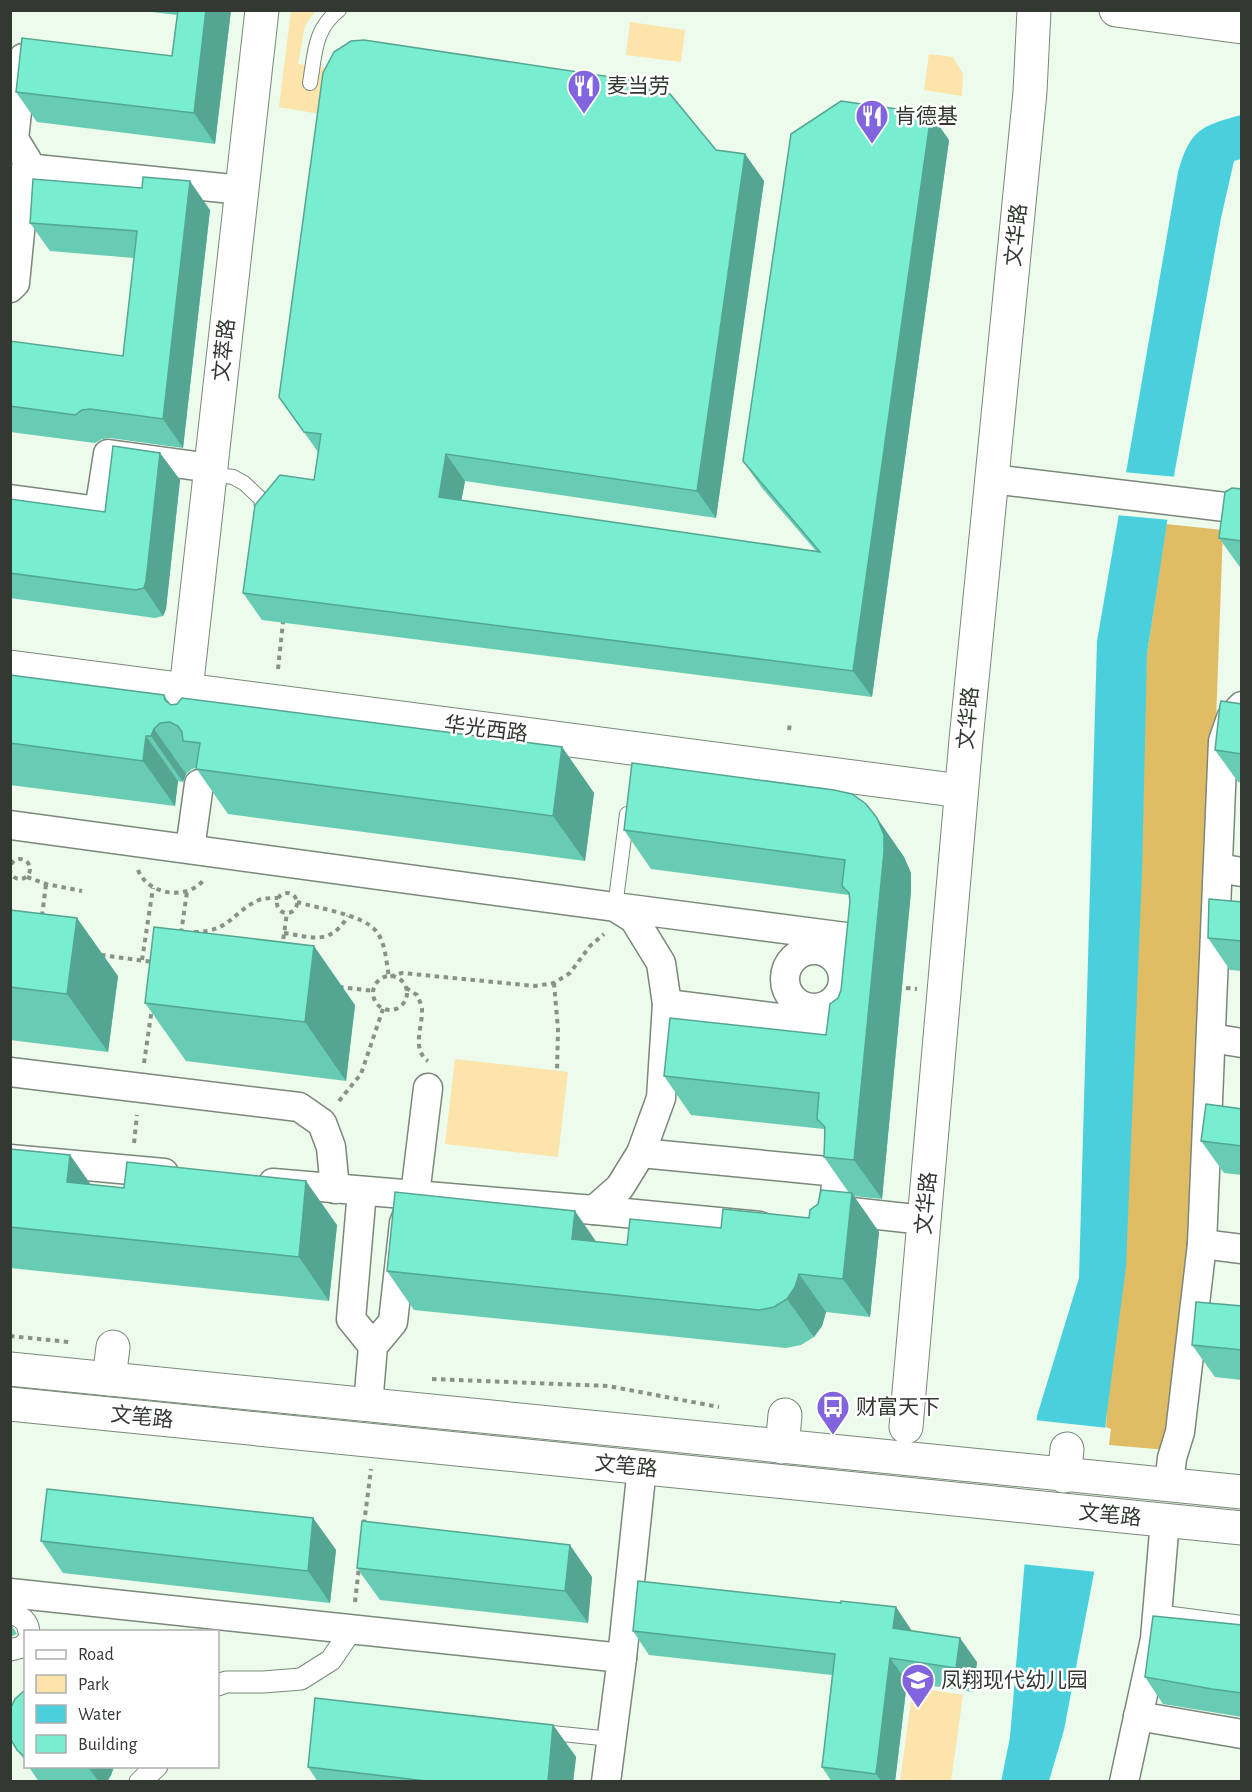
<svg xmlns="http://www.w3.org/2000/svg" width="1252" height="1792" font-family="'Alegreya Sans','Noto Sans SC',sans-serif">
<rect width="100%" height="100%" fill="#ecfbec"/>
<g fill="#fce4aa">
<polygon points="291,11 315,11 305,26 298,64 327,68 320,114 279,107"/>
<polygon points="630,22 685,30 681,62 626,55"/>
<polygon points="929,54 953,57 963,74 962,96 924,90"/>
<polygon points="455,1059 568,1072 558,1157 445,1144"/>
<polygon points="913,1687 963,1695 951,1781 900,1781"/>
</g>
<polygon fill="#e0bd64" points="1166,524 1223,530 1197,1243 1167,1450 1109,1445 1111,1429 1106,1427 1147,654"/>
<path fill="#4ad0dd" d="M1241,115V159L1234,161L1221,218L1175,470L1147,654L1142,873L1126,1267L1106,1420L1094,1573L1064,1730L1049,1781L1001,1782L1010,1737L1037,1416L1079,1278L1097,641L1178,172C1190,130 1200,126 1241,115Z"/>
<g fill="#ecfbec">
<polygon points="1123,472 1177,477 1170,520 1116,515"/>
<polygon points="1034,1420 1108,1428 1097,1572 1021,1564"/>
</g>
<g fill="none" stroke-linecap="round" stroke-linejoin="round">
<g stroke="#7a877a" stroke-width="16">
<g id="service">
<path d="M310,83C315,54 314,29 339,10"/>
<polyline points="210,474 233,477 244,483 261,499 263,515"/>
<polyline points="615,907 627,814"/>
<polyline points="1157,1612 1242,1623"/>
<polyline points="542,1732 611,1739"/>
</g>
</g>
<g stroke="#7a877a" stroke-width="23">
<g id="pedestrian">
<path d="M10,1614C21,1615 28,1621 29,1632"/>
<polyline points="10,1650 22,1647 26,1643"/>
<polyline points="218,1685 226,1682 263,1682 301,1679 331,1660 352,1629"/>
<polyline points="140,1782 157,1766"/>
</g>
</g>
<g stroke="#7a877a" stroke-width="31">
<g id="minor">
<polyline points="26,168 242,190"/>
<polyline points="10,288 15,283 27,160 14,139 23,58"/>
<polyline points="992,479 1242,509"/>
<polyline points="10,499 99,511 108,454 211,468"/>
<polyline points="10,825 615,907 634,919 661,963 667,1004 661,1098 641,1153 620,1187 594,1210 273,1183"/>
<polyline points="190,849 199,784"/>
<polyline points="1218,868 1242,872"/>
<polyline points="615,907 861,939 859,961"/>
<circle cx="814" cy="979" r="29"/>
<polyline points="667,1004 852,1027 853,1013"/>
<polyline points="1211,1038 1242,1043"/>
<polyline points="10,1072 299,1107 322,1123 331,1147 335,1189"/>
<polyline points="641,1153 837,1172 832,1229"/>
<polyline points="10,1159 164,1173"/>
<polyline points="362,1191 351,1319 373,1346"/>
<polyline points="594,1210 760,1226"/>
<polyline points="833,1210 924,1220"/>
<polyline points="1202,1244 1242,1249"/>
<polyline points="368,1405 373,1346 393,1322 404,1223 415,1195 428,1088"/>
<polyline points="1169,1485 1172,1458 1180,1432 1202,1244 1223,741 1231,718 1242,706"/>
<polyline points="10,1593 622,1658 606,1782"/>
<polyline points="622,1658 642,1467"/>
<polyline points="1138,1716 1242,1734"/>
<polyline points="1124,1782 1155,1639 1165,1520"/>
</g>
</g>
<g stroke="#7a877a" stroke-width="35">
<g id="tertiary">
<polyline points="10,667 961,791"/>
<polyline points="186,690 262,10"/>
<polyline points="906,1427 966,740 1030,92 1034,10"/>
</g>
</g>
<g stroke="#7a877a" stroke-width="35">
<g id="secondary">
<polyline points="1116,10 1242,27"/>
<polyline points="10,1369 1242,1492"/>
<polyline points="109,1379 113,1347"/>
<polyline points="10,1404 1242,1528"/>
<polyline points="782,1447 785,1415"/>
<polyline points="1064,1476 1067,1449"/>
</g>
</g>
<g stroke="#899289" stroke-width="4" stroke-dasharray="4.5 4.5" stroke-linecap="butt">
<polyline points="278,669 283,622"/>
<polyline points="789,730 790,723"/>
<circle cx="20" cy="869" r="10"/>
<path d="M138,870C148,896 190,901 205,878"/>
<polyline points="27,877 46,884 82,891"/>
<circle cx="287" cy="903" r="10"/>
<path d="M297,902C317,908 364,915 376,931C386,943 386,962 389,977L402,973L535,986L554,983L570,973L590,946L604,934"/>
<polyline points="42,916 46,884"/>
<path d="M194,932C230,932 232,912 259,900C264,898 272,898 278,898"/>
<polyline points="181,933 187,892"/>
<path d="M284,933C313,937 330,946 348,916"/>
<polyline points="282,948 287,913"/>
<polyline points="101,955 153,962"/>
<polyline points="142,960 153,888"/>
<circle cx="390" cy="993" r="17"/>
<polyline points="554,983 558,1029 557,1071"/>
<polyline points="339,987 374,991"/>
<polyline points="897,987 917,989"/>
<path d="M406,988L417,995C419,999 421,1004 422,1009C423,1026 411,1049 428,1061"/>
<polyline points="144,1063 152,1008"/>
<polyline points="339,1101 361,1074 383,1009"/>
<polyline points="134,1143 137,1115"/>
<polyline points="10,1336 69,1342"/>
<polyline points="432,1379 608,1386 719,1407"/>
<polyline points="364,1524 371,1469"/>
<polyline points="355,1602 359,1567"/>
</g>
<use href="#service" stroke="#fff" stroke-width="14"/>
<use href="#pedestrian" stroke="#fff" stroke-width="21"/>
<use href="#minor" stroke="#fff" stroke-width="28"/>
<use href="#tertiary" stroke="#fff" stroke-width="33"/>
<use href="#secondary" stroke="#fff" stroke-width="33"/>
</g>
<g fill="#67ccb3">
<polygon points="135,10 231,10 215,144 37,122 16,92 172,56 177,15"/>
<polygon points="651,83 658,93 716,150 745,154 764,181 716,518 465,481 461,501 816,551 762,488 743,461 949,140 872,697 262,620 243,593 314,480 318,452 279,397"/>
<polygon points="210,210 183,448 110,438 102,439 95,443 10,432 10,341 123,356 134,258 50,251 30,223"/>
<polygon points="160,453 180,480 166,609 163,616 155,618 10,598 10,499 105,512"/>
<polygon points="1242,489 1242,570 1219,538"/>
<polygon points="10,675 164,695 171,705 562,747 594,793 585,861 228,814 196,768 192,769 186,774 183,782 178,781 175,806 10,785"/>
<polygon points="1242,704 1242,783 1238,782 1215,750"/>
<polygon points="877,818 904,857 911,873 911,891 882,1199 853,1196 879,1232 870,1317 826,1312 822,1326 814,1337 801,1345 786,1348 414,1310 387,1271 596,1242 627,1245 721,1228 809,1218 849,1193 824,1157 824,1129 691,1115 664,1076 826,1035 841,990 850,901 849,896 849,895 651,869 624,830"/>
<polygon points="1242,902 1242,971 1230,970 1208,938"/>
<polygon points="10,910 118,976 108,1052 10,1040"/>
<polygon points="145,1003 355,1005 346,1081 186,1061"/>
<polygon points="1242,1109 1242,1175 1224,1173 1201,1141"/>
<polygon points="10,1149 70,1155 90,1184 337,1225 329,1301 10,1268"/>
<polygon points="1242,1306 1242,1380 1215,1377 1192,1345"/>
<polygon points="313,1518 336,1550 330,1603 63,1573 41,1541"/>
<polygon points="357,1568 592,1577 588,1623 380,1600"/>
<polygon points="841,1603 912,1631 977,1662 973,1692 907,1682 895,1782 832,1782 822,1767 832,1675 649,1655 633,1631"/>
<polygon points="10,1623 17,1634 10,1637"/>
<polygon points="1242,1625 1242,1717 1163,1704 1145,1677"/>
<polygon points="26,1689 26,1762 17,1750"/>
<polygon points="553,1725 576,1757 573,1782 318,1782 308,1767"/>
<polygon points="29,1767 114,1767 111,1775 107,1782 39,1782"/>
</g>
<g fill="#54a692">
<polygon points="206,10 231,10 215,144 194,113"/>
<polygon points="651,83 669,109 649,91"/>
<polygon points="931,114 949,140 872,697 853,671"/>
<polygon points="745,154 764,181 716,518 697,491"/>
<polygon points="190,181 210,210 183,448 163,419"/>
<polygon points="160,453 180,480 166,609 163,616 144,588"/>
<polygon points="446,454 465,481 457,524 439,497"/>
<polygon points="154,729 186,774 183,782 151,736"/>
<polygon points="146,736 178,781 175,806 143,761"/>
<polygon points="562,747 594,793 585,861 553,816"/>
<polygon points="877,818 904,857 911,873 911,891 882,1199 854,1160"/>
<polygon points="77,918 118,976 108,1052 67,994"/>
<polygon points="314,946 355,1005 346,1081 305,1022"/>
<polygon points="70,1155 101,1199 67,1182"/>
<polygon points="306,1181 337,1225 329,1301 299,1257"/>
<polygon points="852,1193 879,1232 870,1317 843,1279"/>
<polygon points="575,1211 602,1250 572,1239"/>
<polygon points="799,1274 826,1312 822,1326 814,1337 787,1299"/>
<polygon points="313,1518 336,1550 330,1603 308,1571"/>
<polygon points="570,1545 592,1577 588,1623 565,1591"/>
<polygon points="896,1607 912,1631 893,1628"/>
<polygon points="960,1638 977,1662 973,1692 956,1668"/>
<polygon points="890,1658 907,1682 895,1782 882,1782 876,1774"/>
<polygon points="553,1725 576,1757 573,1782 548,1782"/>
<polygon points="88,1767 114,1767 111,1775 107,1782 99,1782"/>
</g>
<g fill="#78edd0" stroke="#54a692" stroke-width="1.5">
<polygon points="178,10 206,10 194,113 16,92 22,38 172,56"/>
<polygon points="364,40 651,83 649,91 670,94 716,150 745,154 697,491 446,454 439,497 820,552 743,461 791,134 841,101 931,114 853,671 243,593 255,505 280,475 314,480 321,434 304,432 279,397 323,73 334,52 351,41"/>
<polygon points="143,177 190,181 163,419 90,409 82,410 75,415 10,406 10,341 123,356 137,231 30,223 33,179 142,188"/>
<polygon points="113,446 160,453 146,581 144,588 136,590 10,573 10,499 105,512"/>
<polygon points="1232,488 1242,489 1242,541 1219,538 1225,492"/>
<polygon points="10,675 164,695 165,700 171,705 177,704 182,698 562,747 553,816 196,769 200,743 183,741 182,732 178,726 170,722 160,723 154,729 151,736 146,736 143,761 10,743"/>
<polygon points="1221,701 1242,704 1242,754 1215,750 1220,705"/>
<polygon points="632,763 834,790 852,794 866,804 877,818 884,835 884,852 854,1160 824,1157 825,1127 817,1119 819,1093 664,1076 670,1018 826,1035 830,1004 838,998 841,990 850,901 849,893 842,886 845,860 624,830"/>
<polygon points="1209,899 1242,902 1242,941 1208,938"/>
<polygon points="10,910 77,918 67,994 10,987"/>
<polygon points="154,927 314,946 305,1022 145,1003"/>
<polygon points="1206,1104 1242,1109 1242,1146 1201,1141"/>
<polygon points="10,1149 70,1155 67,1182 124,1188 127,1162 306,1181 299,1257 10,1227"/>
<polygon points="821,1190 852,1193 843,1279 799,1274 795,1287 787,1299 774,1307 759,1310 387,1271 395,1192 575,1211 572,1239 627,1245 630,1219 721,1228 723,1209 809,1218 810,1210 818,1204"/>
<polygon points="1196,1302 1242,1306 1242,1350 1192,1345"/>
<polygon points="47,1489 313,1518 308,1571 41,1541"/>
<polygon points="362,1521 570,1545 565,1591 357,1568"/>
<polygon points="638,1581 841,1603 841,1601 896,1607 893,1628 960,1638 956,1668 890,1658 876,1774 822,1767 835,1654 633,1631"/>
<polygon points="1153,1616 1242,1625 1242,1693 1212,1689 1145,1677"/>
<polygon points="26,1689 26,1758 17,1750 10,1738 10,1709 15,1699"/>
<polygon points="315,1698 553,1725 548,1782 435,1782 308,1767"/>
</g>
<defs>
<g id="restaurant-pin" transform="scale(1.725)"><path d="M0 17L-7.5 6A9.5 9.5 0 1 1 7.5 6Z" fill="#8264df" stroke="#fff"/><path d="M-5-6h1v4h1v-4h1v4h1v-4h1v5L-1.5 .5V6h-2V.5L-5-1ZM5-6V6H3V1.5H1.5Q1.5-4 5-6Z" fill="#fff"/></g>
<g id="bus-pin" transform="scale(1.725)"><path d="M0 17L-7.5 6A9.5 9.5 0 1 1 7.5 6Z" fill="#8264df" stroke="#fff"/><path d="M-5-6H5V4H4V6H2V4H-2V6H-4V4H-5ZM-3.5-4V0h7V-4ZM-3.5 1.2v1.5H-2V1.2ZM2 1.2v1.5H3.5V1.2Z" fill="#fff"/></g>
<g id="school-pin" transform="scale(1.725)"><path d="M0 17L-7.5 6A9.5 9.5 0 1 1 7.5 6Z" fill="#8264df" stroke="#fff"/><path d="M0-5L7-2L0 1L-7-2ZM-4 1L0 2.5L4 1V4Q0 6-4 4Z" fill="#fff"/></g>
</defs>
<g fill-rule="evenodd">
<use href="#restaurant-pin" x="584" y="86"/>
<use href="#restaurant-pin" x="872" y="116"/>
<use href="#bus-pin" x="833" y="1407"/>
<use href="#school-pin" x="918" y="1680"/>
</g>
<g text-anchor="middle" stroke-width="5" stroke-linejoin="round" paint-order="stroke">
<g font-size="21" fill="#333833" stroke="#fff" text-anchor="start">
<text x="607" y="93">麦当劳</text>
<text x="895" y="123">肯德基</text>
<text x="856" y="1414">财富天下</text>
<text x="941" y="1687">凤翔现代幼儿园</text>
</g>
<g font-size="21" fill="#333833" stroke="#fff">
<text transform="translate(1016 235) rotate(-84)" y="7">文华路</text>
<text transform="translate(224 350) rotate(-84)" y="7">文萃路</text>
<text transform="translate(968 718) rotate(-85)" y="7">文华路</text>
<text transform="translate(486 729) rotate(7)" y="7">华光西路</text>
<text transform="translate(926 1203) rotate(-85)" y="7">文华路</text>
<text transform="translate(142 1417) rotate(6)" y="7">文笔路</text>
<text transform="translate(626 1466) rotate(6)" y="7">文笔路</text>
<text transform="translate(1110 1515) rotate(6)" y="7">文笔路</text>
</g>
</g>
<rect width="1252" height="1792" fill="none" stroke="#333833" stroke-width="24"/>
<rect x="24" y="1630" width="195" height="138" fill="#ffffff" stroke="#adafad" stroke-width="1.5"/>
<rect x="36" y="1650" width="30" height="9" fill="#ffffff" stroke="#adafad" stroke-width="1.5"/>
<text x="78" y="1660" font-size="18" fill="#333833">Road</text>
<rect x="36" y="1675" width="30" height="18" fill="#fce4aa" stroke="#adafad" stroke-width="1.5"/>
<text x="78" y="1690" font-size="18" fill="#333833">Park</text>
<rect x="36" y="1705" width="30" height="18" fill="#4ad0dd" stroke="#adafad" stroke-width="1.5"/>
<text x="78" y="1720" font-size="18" fill="#333833">Water</text>
<rect x="36" y="1735" width="30" height="18" fill="#78edd0" stroke="#adafad" stroke-width="1.5"/>
<text x="78" y="1750" font-size="18" fill="#333833">Building</text>
</svg>
